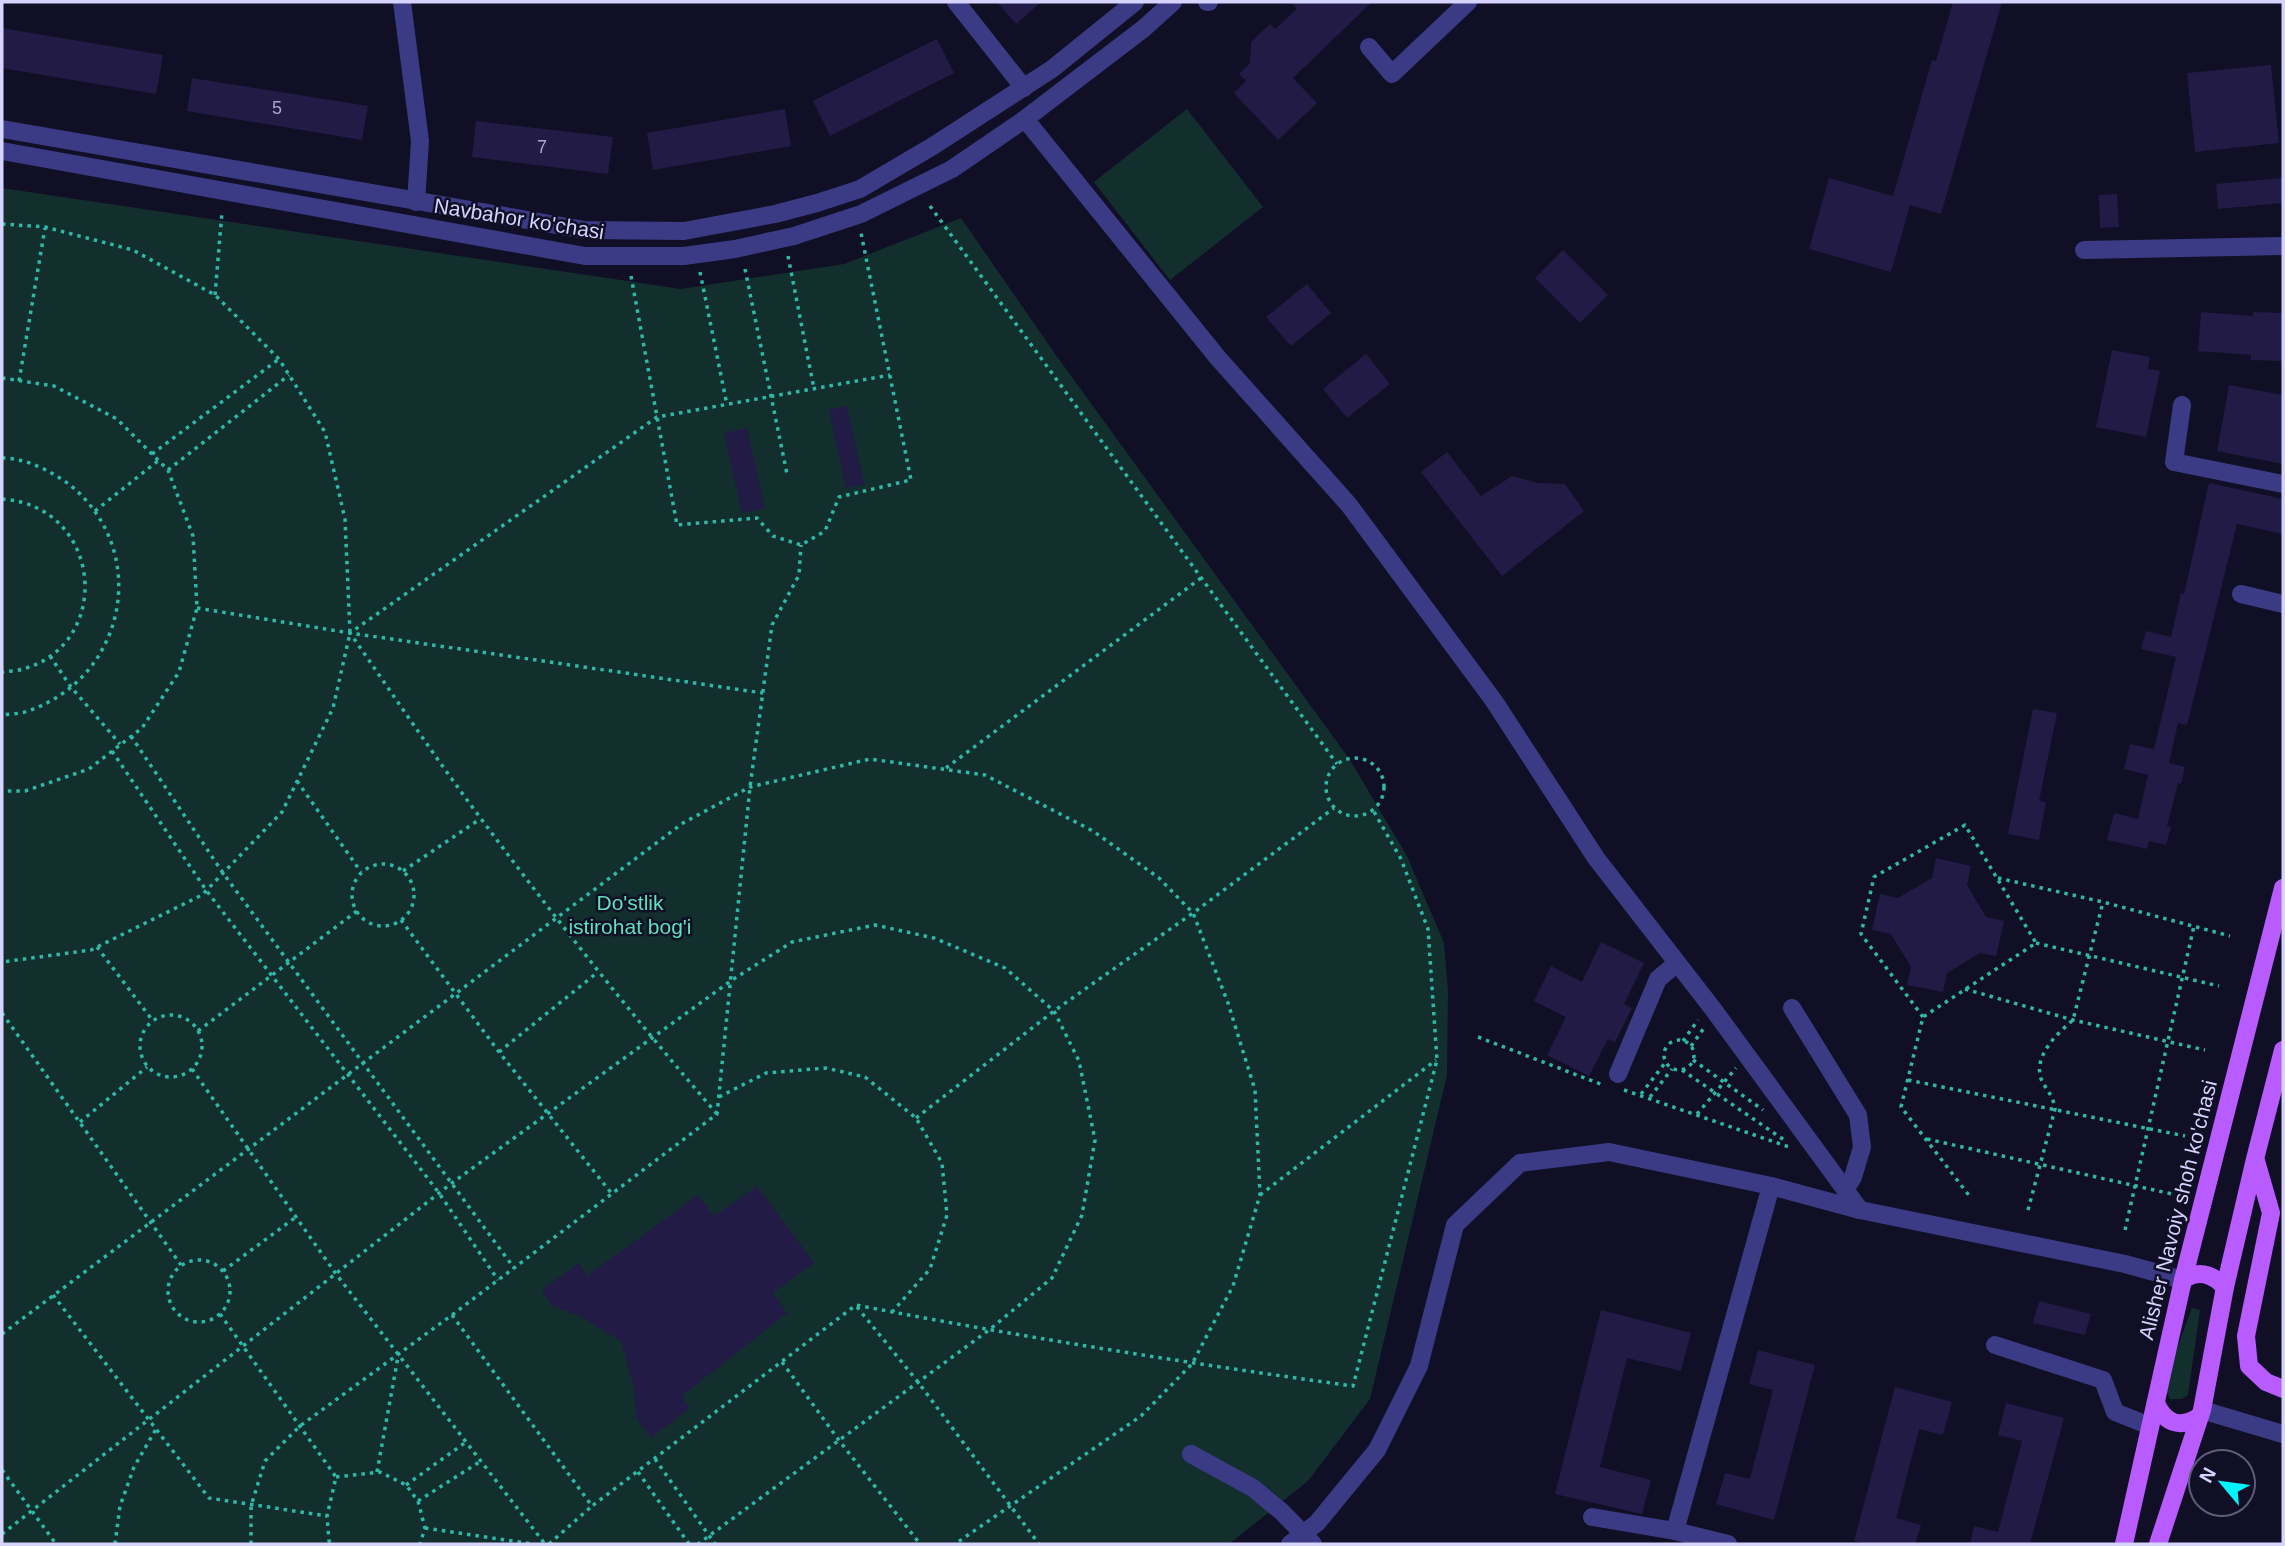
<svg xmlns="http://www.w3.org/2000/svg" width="2285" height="1546" font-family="Arial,sans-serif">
<rect width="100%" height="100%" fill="#110f25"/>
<g fill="#122f2d">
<polygon points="1187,109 1263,207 1170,280 1094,182"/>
<polygon points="2,188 681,289 844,264 961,218 1053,351 1350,760 1407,856 1444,943 1448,991 1447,1075 1370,1399 1308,1481 1229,1544 2,1544"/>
<polygon points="2192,1308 2200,1310 2188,1395 2182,1399 2170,1399 2163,1386"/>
</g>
<g fill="#211b46">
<polygon points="997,2 1041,2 1016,24"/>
<polygon points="1291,2 1372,2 1293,78 1317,103 1278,140 1234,93 1246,81 1239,74 1250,63 1251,42 1270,24 1275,29 1297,9"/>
<polygon points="1953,2 2002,2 1941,214 1910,205 1891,272 1809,249 1829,178 1893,196 1932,60 1936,61"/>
<polygon points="2,28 163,55 156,94 2,68"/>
<polygon points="937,39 954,73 830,136 813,101"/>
<polygon points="2271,65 2279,143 2195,152 2187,73"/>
<polygon points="192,78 368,106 362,140 187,111"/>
<polygon points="785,109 791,146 653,170 647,133"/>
<polygon points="476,121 613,137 608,174 472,157"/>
<polygon points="2282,178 2283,203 2218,209 2216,184"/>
<polygon points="2117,194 2119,227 2100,228 2099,195"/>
<polygon points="1563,250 1608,295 1580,323 1535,278"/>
<polygon points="1307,284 1331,313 1291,346 1266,317"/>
<polygon points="2201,312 2253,316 2253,312 2283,313 2283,361 2251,360 2251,355 2198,351"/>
<polygon points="2112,350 2150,357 2148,369 2160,371 2146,437 2096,427"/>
<polygon points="1366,354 1390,384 1347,418 1323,389"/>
<polygon points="2229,385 2283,395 2283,464 2217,451"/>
<polygon points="847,406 864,484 846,488 829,410"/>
<polygon points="747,428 765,508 742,513 724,433"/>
<polygon points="1447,452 1481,496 1512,476 1538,483 1565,484 1584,511 1502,576 1421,472"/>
<polygon points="2209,483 2283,499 2283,534 2237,524 2187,725 2178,723 2169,763 2185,767 2181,784 2178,783 2167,826 2171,827 2166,845 2149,841 2147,849 2107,840 2114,813 2138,819 2148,775 2124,769 2130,744 2154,749 2176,657 2141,649 2146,631 2171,637 2181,593 2184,594"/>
<polygon points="2033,709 2057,713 2039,801 2046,802 2039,840 2008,834"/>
<polygon points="1936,858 1971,866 1967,885 1986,917 2004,921 1996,956 1980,953 1947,973 1943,992 1907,985 1911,967 1891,934 1872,930 1880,894 1898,898 1932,878"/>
<polygon points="1601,942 1644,963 1624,1004 1632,1008 1615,1042 1608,1039 1589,1076 1547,1055 1566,1017 1534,1001 1551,966 1582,982"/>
<polygon points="757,1186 814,1263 773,1293 787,1313 682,1396 690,1408 651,1438 637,1419 634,1389 621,1341 581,1317 551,1305 542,1290 579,1263 587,1276 698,1195 714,1216"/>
<polygon points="2039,1301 2091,1314 2085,1335 2033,1323"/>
<polygon points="1601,1310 1691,1333 1681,1371 1627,1358 1600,1467 1651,1480 1642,1514 1555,1494"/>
<polygon points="1758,1350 1815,1365 1774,1520 1716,1504 1725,1473 1750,1479 1773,1390 1749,1384"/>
<polygon points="1895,1387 1952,1402 1943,1435 1919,1429 1896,1518 1921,1525 1915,1544 1866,1544 1854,1541"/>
<polygon points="2006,1403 2064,1418 2030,1544 1970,1544 1974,1526 1998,1532 2022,1441 1998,1435"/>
</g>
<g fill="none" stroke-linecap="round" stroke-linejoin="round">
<g stroke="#2fb7a7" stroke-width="3.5" stroke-dasharray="3.5 5" stroke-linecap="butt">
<polyline points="930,206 1337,764"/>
<polyline points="2,224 45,227 133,250 215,295 279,359 325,432 345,519 350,633 333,708 282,812 202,895 91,950 2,962"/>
<polyline points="788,256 814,389"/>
<polyline points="745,269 787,474"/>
<polyline points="700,272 727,405"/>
<polyline points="631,276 677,525 757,518 773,536 801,545 825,531 839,497 911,480 861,233"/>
<polyline points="215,295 222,212"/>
<polyline points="2,378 54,386 117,419 168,470 193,536 197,608 179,672 142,728 89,769 25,791 2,791"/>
<polyline points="19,381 45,228"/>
<polyline points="152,454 279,359"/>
<path d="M2,458C26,458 51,471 70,485C151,551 127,677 28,711C20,714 10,714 2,715"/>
<polyline points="168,470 289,375"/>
<path d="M2,499C103,506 114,644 23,669C17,671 9,671 2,672"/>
<polyline points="95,511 159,460"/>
<polyline points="197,608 350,633 763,693"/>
<polyline points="50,656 71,687 120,744"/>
<polyline points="131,736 223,873 514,1268"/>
<polyline points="112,751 206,890 439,1193 498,1280"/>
<circle cx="1355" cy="787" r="29"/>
<polyline points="946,768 1201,578"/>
<polyline points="297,781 361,872"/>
<circle cx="383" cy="895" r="31"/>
<polyline points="403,871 480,819"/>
<polyline points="1998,878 2103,902 2230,936"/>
<polyline points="401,920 499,1052 612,1194"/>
<polyline points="2036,943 2219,986"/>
<polyline points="97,947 153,1021"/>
<polyline points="1965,989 2073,1020 2205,1050"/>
<polyline points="2,1013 181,1265"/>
<circle cx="171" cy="1046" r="31"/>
<polyline points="1923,1017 1861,934 1874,877 1965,825 2036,943 1923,1017 1901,1107 1971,1198"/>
<polyline points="198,1031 357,911"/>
<polyline points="1478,1037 1603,1085"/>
<circle cx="1679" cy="1055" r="15"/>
<polyline points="1683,1041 1698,1020"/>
<polyline points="1691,1046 1704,1028"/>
<polyline points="499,1052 598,972"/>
<polyline points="1693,1060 1763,1110"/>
<polyline points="192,1069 336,1274 545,1544"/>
<polyline points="1682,1070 1787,1142"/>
<polyline points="1908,1080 2185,1136"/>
<polyline points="1624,1090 1792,1148"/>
<polyline points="1641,1094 1665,1063"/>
<polyline points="719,1097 766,1073 826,1068 865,1077 916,1118 942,1163 947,1215 930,1269 893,1311"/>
<polyline points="1650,1097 1672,1069"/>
<path d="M717,1114C635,1019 557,921 482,820C436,759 394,696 350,633L657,417L890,375"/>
<polyline points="1697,1114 1736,1068"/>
<polyline points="916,1118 1054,1011 1193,913 1334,808"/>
<polyline points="80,1122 147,1067"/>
<polyline points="1927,1139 2172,1194"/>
<polyline points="1260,1195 1436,1060"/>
<path d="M2028,1210L2055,1109C2053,1093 2042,1086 2040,1075C2036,1053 2058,1033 2073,1020L2103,902"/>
<polyline points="2125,1230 2194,926"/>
<circle cx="199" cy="1291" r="31"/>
<polyline points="223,1271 296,1217"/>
<polyline points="53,1295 209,1498 327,1516"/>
<polyline points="857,1307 918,1382 1039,1544"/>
<polyline points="220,1314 336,1477 327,1516 329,1541 332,1544"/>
<path d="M452,1315L592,1506L856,1305C1021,1337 1187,1363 1353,1386L1437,1060L1428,929L1401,859L1373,810"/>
<polyline points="2,1334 683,823 750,787 870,759 985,775 1093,831 1159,878 1193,913 1228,1003 1255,1090 1260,1195 1233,1286 1192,1364 1141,1416 955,1544"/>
<polyline points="782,1362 838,1439 920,1544"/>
<polyline points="655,1459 715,1544"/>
<polyline points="2,1470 56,1544"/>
<polyline points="377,1472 398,1357"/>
<polyline points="638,1472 689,1544"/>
<polyline points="336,1477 380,1472 406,1485 418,1501 425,1528 420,1544"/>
<polyline points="406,1485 466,1442"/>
<polyline points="418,1501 481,1461"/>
<polyline points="425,1528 532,1544"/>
<polyline points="2,1534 452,1183 732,980 792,942 875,925 934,938 1005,968 1054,1011 1079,1061 1095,1140 1082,1215 1052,1278 989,1330 698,1544"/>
<polyline points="115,1544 120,1506 134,1467 156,1429"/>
<polyline points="251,1544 251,1506 265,1461 300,1426 452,1315 717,1114 750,787 772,625 799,575 801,545"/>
<polyline points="549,1544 592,1506"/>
</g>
<g stroke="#3a3b84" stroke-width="18">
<polyline points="402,2 420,141 416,202"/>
<polyline points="956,2 1024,88"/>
<polyline points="1207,2 1209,2"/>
<polyline points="1369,47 1392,74 1468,2"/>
<polyline points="1025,119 1218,358 1349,505 1494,701 1596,858 1713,1009 1860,1210"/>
<polyline points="2,129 585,230 684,231 775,214 817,203 860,189 933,146 1052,69 1135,2"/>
<polyline points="2,151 585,256 684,256 735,249 794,236 861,214 952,169 1025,119 1143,29 1173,2"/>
<polyline points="2084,250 2283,246"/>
<polyline points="2182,405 2174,462 2283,484"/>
<polyline points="2241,594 2283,604"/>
<polyline points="1792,1008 1858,1115 1862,1147 1853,1177 1845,1190"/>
<polyline points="1618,1074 1658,979 1677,963"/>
<polyline points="1995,1345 2103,1380 2115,1412 2150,1426"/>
<polyline points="2202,1410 2283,1434"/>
<polyline points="1191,1454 1253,1488 1282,1512 1313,1544"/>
<polyline points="1592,1517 1675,1531 1728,1544"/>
<polyline points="1675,1531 1771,1186"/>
<polyline points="1290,1544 1317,1523 1377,1450 1419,1366 1455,1225 1520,1163 1609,1152 1771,1186 1860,1210 2125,1264 2183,1280"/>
</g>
<g stroke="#b85bff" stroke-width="18">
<polyline points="2256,1161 2271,1213 2246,1336 2249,1366 2266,1382 2283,1389"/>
<path d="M2183,1280C2199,1269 2212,1274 2225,1287"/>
<path d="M2156,1403C2165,1424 2181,1429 2200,1416"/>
<polyline points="2124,1544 2183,1280 2283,888"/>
<polyline points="2158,1544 2202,1410 2225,1287 2255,1159 2283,1050"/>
</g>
</g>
<g text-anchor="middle" stroke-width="5" stroke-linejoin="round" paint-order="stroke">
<g font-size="18" fill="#a9a5d1">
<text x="277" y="114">5</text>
<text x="542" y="153">7</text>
</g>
<g font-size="21" fill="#d6d3ff" stroke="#110f25">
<text transform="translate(519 219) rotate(9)" y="7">Navbahor ko'chasi</text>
<text transform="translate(2178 1210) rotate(-76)" y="7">Alisher Navoiy shoh ko'chasi</text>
</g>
<g font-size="21" fill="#5fe0b8" stroke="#110f25">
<text x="630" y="910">Do'stlik<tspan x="630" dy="24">istirohat bog'i</tspan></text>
</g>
</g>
<rect width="2285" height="1546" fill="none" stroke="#d6d3ff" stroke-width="7"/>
<g transform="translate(2222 1483) rotate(299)"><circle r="33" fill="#110f25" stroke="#605d7c" stroke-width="2"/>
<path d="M0-5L12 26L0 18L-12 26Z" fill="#01f3fe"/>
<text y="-10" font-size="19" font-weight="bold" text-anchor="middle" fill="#d6d3ff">N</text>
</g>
</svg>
